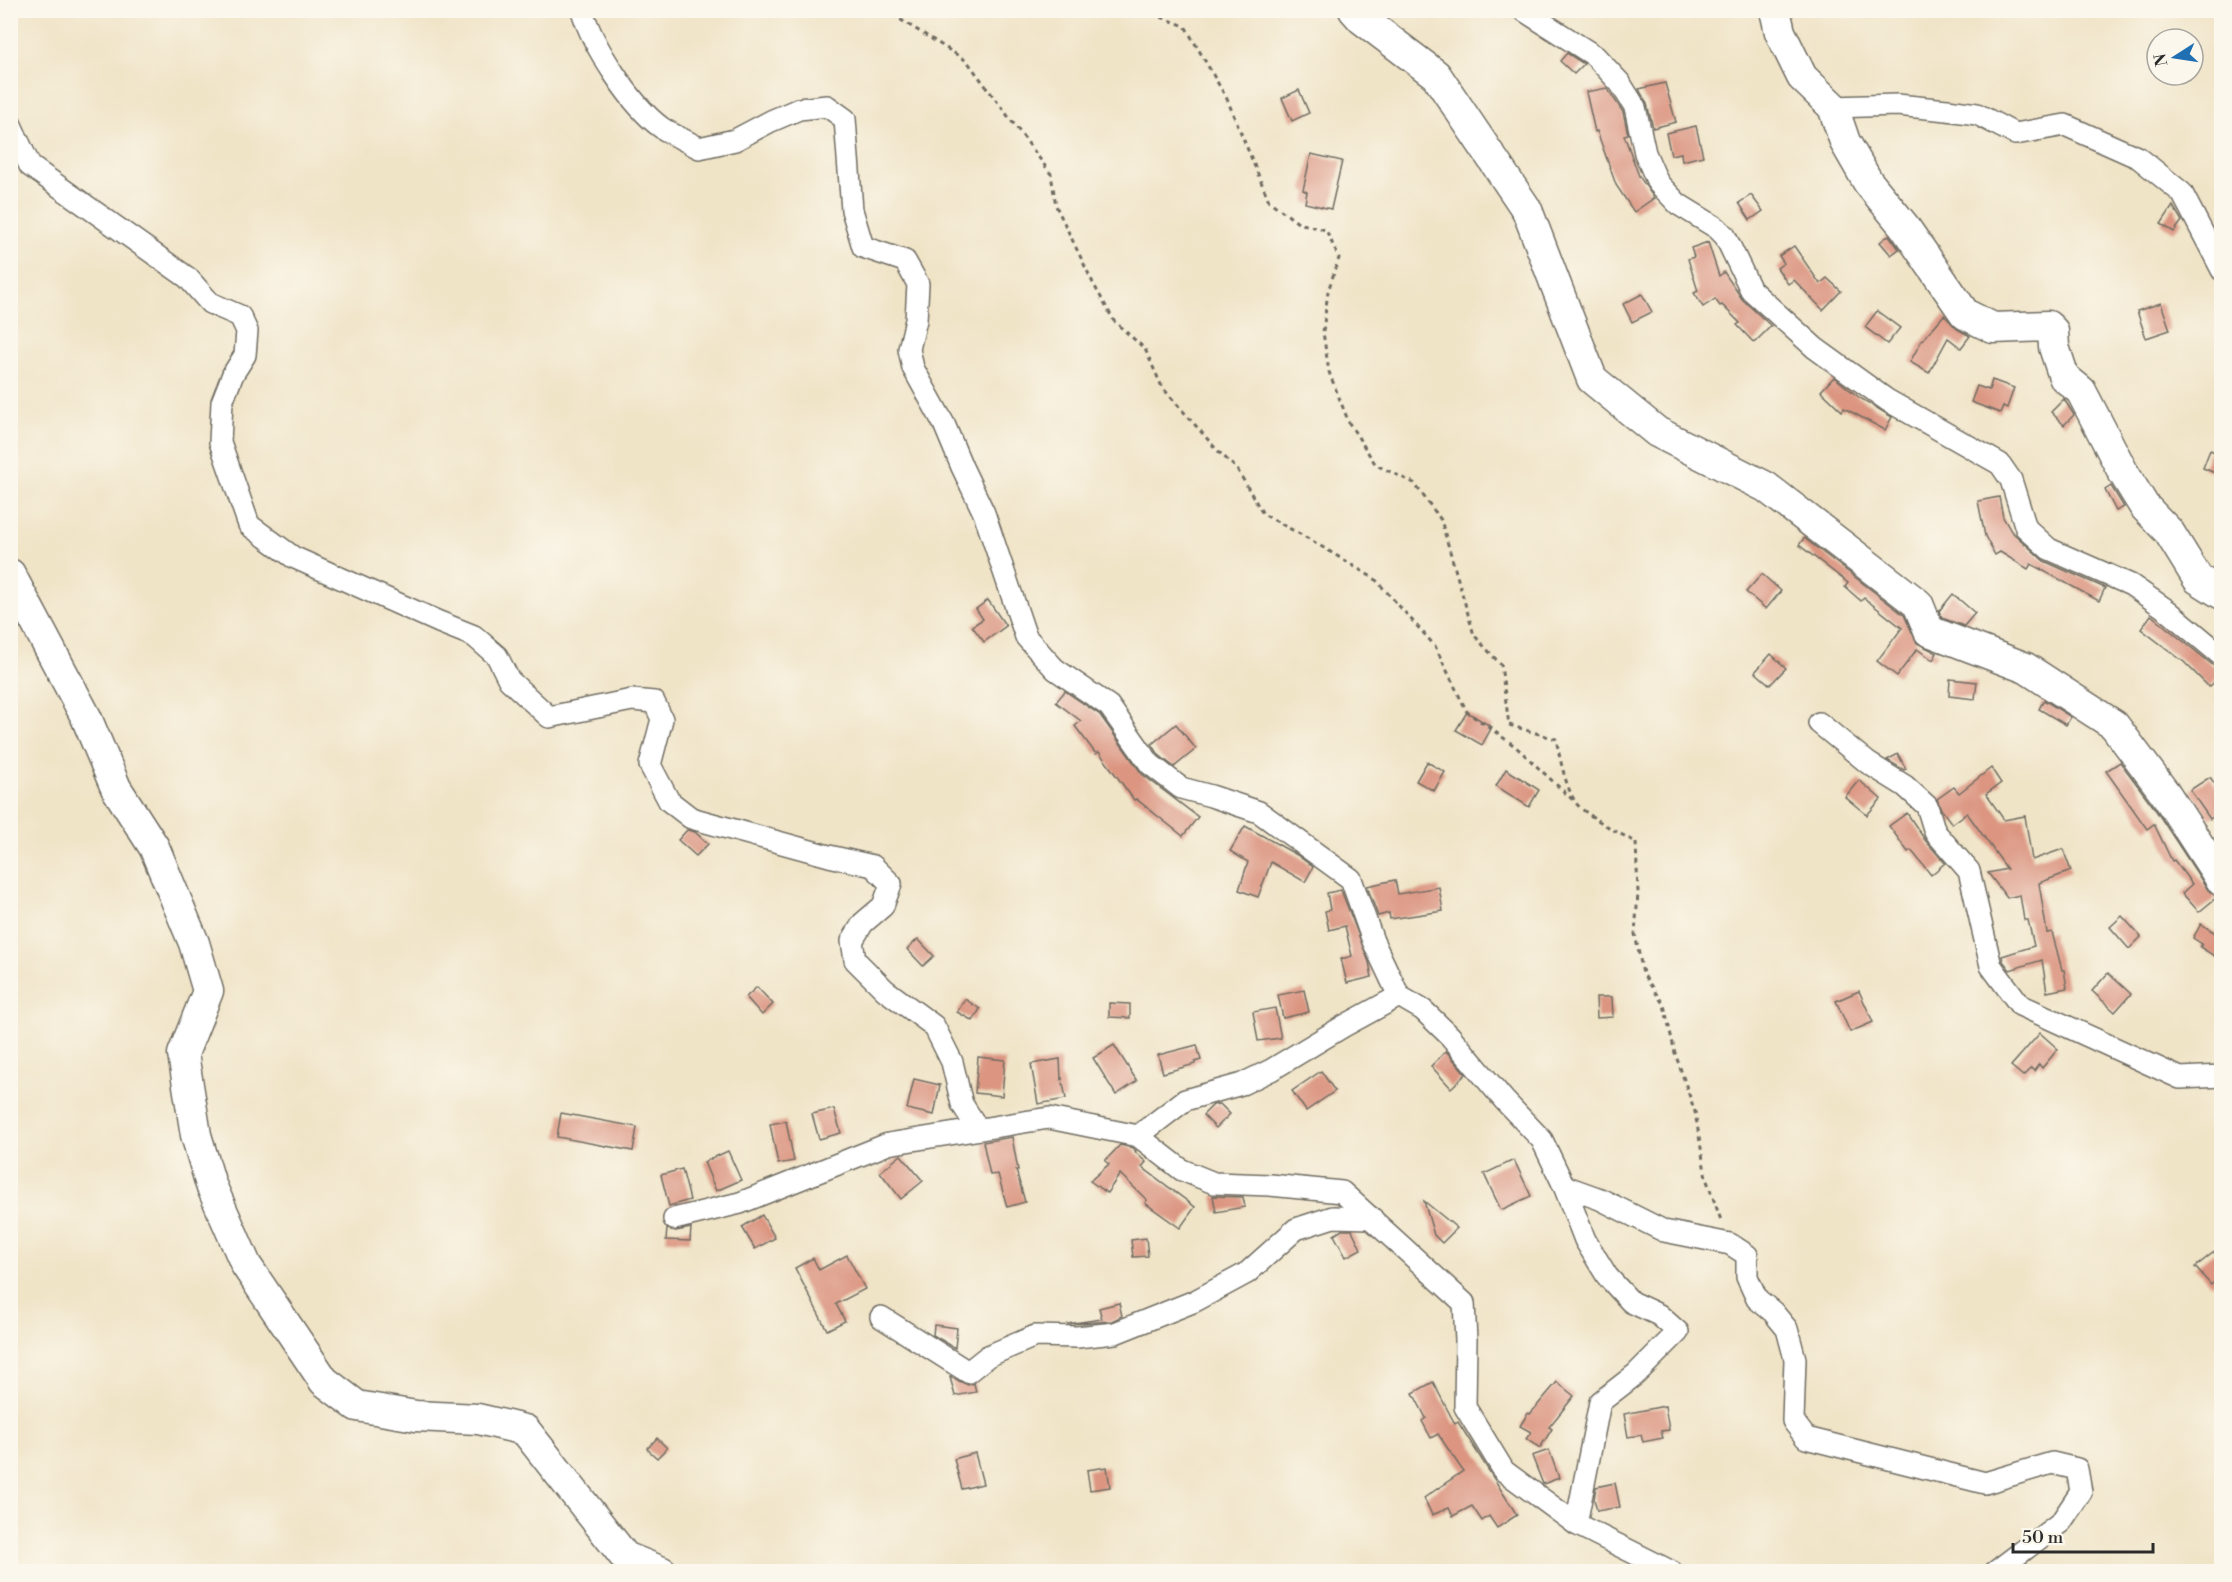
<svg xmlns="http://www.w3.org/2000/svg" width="2232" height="1582" font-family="'Libre Bodoni',serif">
<rect width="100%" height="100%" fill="#fbf7ec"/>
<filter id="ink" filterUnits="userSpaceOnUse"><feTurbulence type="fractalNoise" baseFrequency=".0167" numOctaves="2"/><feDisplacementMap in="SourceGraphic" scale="12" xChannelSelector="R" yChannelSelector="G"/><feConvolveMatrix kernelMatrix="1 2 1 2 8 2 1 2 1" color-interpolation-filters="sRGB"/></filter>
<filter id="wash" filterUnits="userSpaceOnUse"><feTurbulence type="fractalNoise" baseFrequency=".008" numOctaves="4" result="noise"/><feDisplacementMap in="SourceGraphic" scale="24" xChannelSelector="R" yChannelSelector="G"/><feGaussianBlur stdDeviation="1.35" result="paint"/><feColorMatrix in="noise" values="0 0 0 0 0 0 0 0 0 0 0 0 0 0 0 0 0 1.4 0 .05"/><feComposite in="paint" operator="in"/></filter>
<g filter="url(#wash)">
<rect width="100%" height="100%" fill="#f0e4c7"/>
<g id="blocks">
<g fill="#db9581">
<polygon points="1567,53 1584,64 1574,74 1560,61"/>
<polygon points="1665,83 1676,122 1653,128 1647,104 1639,89"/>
<polygon points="1607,88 1623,112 1628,134 1624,135 1639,176 1654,198 1634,212 1616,185 1597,131 1595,132 1586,92"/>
<polygon points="1299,90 1309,113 1292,121 1282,98"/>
<polygon points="1696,126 1703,156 1682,161 1681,153 1671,155 1666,133"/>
<polygon points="1311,154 1342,161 1331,209 1305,203 1307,192 1303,190"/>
<polygon points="1751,195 1763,211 1750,220 1739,203"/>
<polygon points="2173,206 2182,221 2174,232 2161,224"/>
<polygon points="1889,235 1899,249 1891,255 1880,242"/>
<polygon points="1708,242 1719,276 1724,272 1742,299 1771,326 1754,343 1737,325 1740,323 1722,305 1720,306 1715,299 1703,307 1694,293 1698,291 1688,259 1694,257 1691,248"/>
<polygon points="1794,246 1820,284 1827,278 1841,291 1823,310 1794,280 1788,284 1777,268 1784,263 1779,256"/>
<polygon points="1642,294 1652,312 1632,322 1623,304"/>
<polygon points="2161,303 2170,330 2146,338 2137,311"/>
<polygon points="1877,311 1900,328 1887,344 1865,327"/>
<polygon points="1944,315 1957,329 1970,336 1961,348 1948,338 1929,373 1910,362 1921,342"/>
<polygon points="1834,377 1860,398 1892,417 1885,430 1844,408 1842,411 1821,391"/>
<polygon points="1992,380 2014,388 2007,408 2003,406 2000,413 1971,402 1977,386 1989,390"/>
<polygon points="2064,399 2074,415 2064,425 2051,412"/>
<polygon points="2210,450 2222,455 2222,476 2203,468"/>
<polygon points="2111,486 2124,507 2116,511 2105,490"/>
<polygon points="1999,497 2003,517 2011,531 2044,561 2105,588 2099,601 2031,564 2028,569 2000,552 1995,555 1985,536 1978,501"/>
<polygon points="1804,538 1904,615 1917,643 1937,653 1933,660 1917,649 1897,676 1877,661 1902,628 1864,598 1861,601 1845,587 1848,583 1799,545"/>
<polygon points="1762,574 1781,591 1766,609 1746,592"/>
<polygon points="1953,594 1975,613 1964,626 1942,618 1939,611"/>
<polygon points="988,600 1006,626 984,642 972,626 983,619 976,609"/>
<polygon points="2151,615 2214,666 2222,668 2222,675 2209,687 2184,662 2141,629"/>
<polygon points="1771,654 1786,668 1770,685 1755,672"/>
<polygon points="1950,679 1977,682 1975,699 1949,696"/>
<polygon points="1065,691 1100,715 1142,774 1198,817 1183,836 1136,799 1134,800 1099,752 1096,754 1075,726 1081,721 1056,702"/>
<polygon points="2044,700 2071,717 2066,725 2039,709"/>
<polygon points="1467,712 1492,727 1482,745 1456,730"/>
<polygon points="1176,724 1196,749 1174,767 1159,755 1152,744"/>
<polygon points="1898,754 1906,769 1904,770 1887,760"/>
<polygon points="1427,762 1445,772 1434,791 1416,781"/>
<polygon points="2120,762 2153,806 2208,890 2217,897 2199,912 2182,893 2192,884 2174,860 2172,861 2154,824 2147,829 2106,771"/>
<polygon points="1991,768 2001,783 1986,794 2004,820 2025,816 2032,860 2063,849 2071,871 2039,883 2047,933 2052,932 2062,970 2064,970 2067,988 2047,992 2042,960 2010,970 2003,961 2002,956 2034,946 2028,920 2024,920 2020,895 2007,898 1988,873 2007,869 1967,813 1952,824 1941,809 1937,799 1954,787 1959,793"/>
<polygon points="1506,769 1539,790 1529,807 1496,786"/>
<polygon points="2210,777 2222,794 2222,811 2210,819 2190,790"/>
<polygon points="1859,780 1881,799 1867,815 1845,797"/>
<polygon points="1907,813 1925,840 1945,863 1931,875 1911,850 1908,852 1889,826"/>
<polygon points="1245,826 1297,855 1313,867 1305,882 1271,862 1258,897 1239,890 1248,862 1230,851"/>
<polygon points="687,830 695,832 708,844 696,856 678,840"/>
<polygon points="1395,880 1398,894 1439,887 1443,911 1390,919 1389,913 1378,916 1367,886"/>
<polygon points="1341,890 1369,962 1372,977 1347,983 1341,959 1352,956 1345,926 1329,930 1325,911 1330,910 1327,893"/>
<polygon points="2122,916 2141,937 2129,949 2110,927"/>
<polygon points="2201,924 2222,937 2222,961 2200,947 2202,944 2193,938"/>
<polygon points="918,939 934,956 923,966 907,949"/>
<polygon points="2108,973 2131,994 2115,1012 2092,991"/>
<polygon points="757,987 773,1004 762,1015 746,997"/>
<polygon points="1304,990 1309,1012 1283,1018 1278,995"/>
<polygon points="1859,991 1873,1022 1850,1032 1836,1001"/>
<polygon points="1596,997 1612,997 1613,1017 1597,1018"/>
<polygon points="965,999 980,1009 973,1021 957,1012"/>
<polygon points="1109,1003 1130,1004 1130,1018 1109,1017"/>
<polygon points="1275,1008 1281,1038 1258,1041 1253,1012"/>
<polygon points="2040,1033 2058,1049 2042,1068 2039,1064 2034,1071 2031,1068 2023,1076 2011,1066"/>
<polygon points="1114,1045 1137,1081 1116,1095 1093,1058"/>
<polygon points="1197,1045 1201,1060 1195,1062 1195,1064 1163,1073 1158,1055"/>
<polygon points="1446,1051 1466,1074 1451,1088 1431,1066"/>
<polygon points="978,1057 1005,1060 1002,1096 975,1093"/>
<polygon points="1060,1059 1061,1079 1062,1078 1066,1099 1038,1104 1031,1064"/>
<polygon points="1321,1071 1335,1091 1306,1111 1292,1091"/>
<polygon points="914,1079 940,1085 934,1115 907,1109"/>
<polygon points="1220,1104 1230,1114 1216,1128 1203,1115 1213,1105"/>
<polygon points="834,1109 841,1133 819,1139 812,1114"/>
<polygon points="561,1113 637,1127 633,1151 557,1137"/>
<polygon points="786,1121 794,1161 778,1164 770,1124"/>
<polygon points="1012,1137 1018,1170 1016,1170 1025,1202 1007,1207 998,1174 990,1175 983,1142"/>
<polygon points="1120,1145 1133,1148 1136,1151 1135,1152 1146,1162 1142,1167 1195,1207 1180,1228 1145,1203 1147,1200 1120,1174 1107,1193 1090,1181 1109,1164 1105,1161"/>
<polygon points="728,1151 741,1180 716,1191 704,1162"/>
<polygon points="901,1155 923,1181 901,1199 880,1172"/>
<polygon points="1514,1160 1531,1196 1501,1210 1484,1174"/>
<polygon points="682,1169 690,1200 669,1206 661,1175"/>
<polygon points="1213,1196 1243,1197 1245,1207 1216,1212"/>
<polygon points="1424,1201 1457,1228 1442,1243 1434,1235"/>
<polygon points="762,1215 775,1238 755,1249 742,1227"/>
<polygon points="691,1228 690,1241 666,1240 667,1229 676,1231"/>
<polygon points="1342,1230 1352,1230 1361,1249 1346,1257 1334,1235"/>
<polygon points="1146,1238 1148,1256 1133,1257 1131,1240"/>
<polygon points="2214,1252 2222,1261 2222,1275 2211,1285 2195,1267"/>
<polygon points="847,1255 865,1289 836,1304 845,1321 827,1330 795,1268 813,1258 819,1270"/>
<polygon points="1119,1303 1122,1316 1112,1321 1067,1324 1102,1319 1099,1308"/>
<polygon points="934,1325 957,1328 955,1348 933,1335"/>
<polygon points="950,1377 968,1385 974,1383 976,1392 955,1396"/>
<polygon points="1433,1382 1455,1424 1458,1422 1517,1515 1497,1528 1489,1516 1482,1521 1472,1506 1453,1516 1449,1508 1432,1515 1424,1498 1463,1471 1438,1434 1431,1438 1422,1421 1426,1418 1413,1393"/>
<polygon points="1557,1382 1574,1396 1549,1427 1552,1429 1540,1448 1526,1439 1531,1432 1520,1426 1528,1413 1530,1414"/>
<polygon points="1665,1406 1669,1430 1661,1431 1663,1438 1643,1442 1641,1435 1628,1437 1624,1414"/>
<polygon points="657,1438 667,1448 657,1458 647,1449"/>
<polygon points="1549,1450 1559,1478 1543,1484 1532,1456"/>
<polygon points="975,1453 983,1484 962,1489 954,1459"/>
<polygon points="1107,1467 1110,1487 1090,1490 1087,1470"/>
<polygon points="1615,1483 1620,1507 1597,1511 1594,1499 1596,1487"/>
</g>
</g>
</g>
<g filter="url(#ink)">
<use href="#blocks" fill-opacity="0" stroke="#706c62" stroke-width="1.5"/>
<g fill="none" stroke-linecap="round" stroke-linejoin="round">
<g stroke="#706c62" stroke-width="24">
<g id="street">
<path d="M582,10C592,45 632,107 662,128C673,135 687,141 699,148L735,140L771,121L799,109L827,106L845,119L852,210L863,247L905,261L918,284L916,320L909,349L913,368L944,424L962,467L984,513L1026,637L1055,669L1109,706L1150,764L1181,788L1211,796L1259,812L1351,879L1373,941L1399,996L1423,1010L1450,1036L1504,1100L1542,1140L1564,1186L1585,1240L1607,1276L1631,1302L1659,1315L1678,1332L1636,1374L1600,1402L1576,1524"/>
<polyline points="1523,10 1595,56 1620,83 1635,107 1645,153 1658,183 1678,204 1717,228 1725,236 1751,290 1815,348 1887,400 2000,464 2011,480 2026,528 2049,549 2131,585 2167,610 2222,656"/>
<polyline points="1833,107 1897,105 1947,110 1977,114 2015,134 2065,125 2139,158 2182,193 2222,270"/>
<polyline points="10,123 30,166 188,278 210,303 240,316 247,331 245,355 233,374 222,402 220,442 249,525 293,557 439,622 474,636 497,656 509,680 549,717 632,700 654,702 662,719 650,765 669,801 691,818 829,856 873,866 891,884 883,906 863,923 852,941 855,960 885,990 934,1026 952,1062 962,1104 978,1129"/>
<polyline points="1819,723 1868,763 1905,786 1927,806 1935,832 1969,871 1991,966 2020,1005 2180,1078 2222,1076"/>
<polyline points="1138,1136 1185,1100 1242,1084 1271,1070 1344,1026 1399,996"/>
<polyline points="1564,1186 1600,1199 1664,1231 1730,1244 1747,1255 1747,1277 1757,1299 1773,1312 1787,1329 1795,1359 1793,1421 1806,1438 1985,1483 2052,1463 2077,1469 2081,1492 2061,1522 1995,1572"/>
<polyline points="674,1219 740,1203 888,1144 1049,1118 1138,1136 1182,1170 1214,1183 1270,1185 1342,1192 1464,1303 1466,1340 1465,1407 1504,1471 1576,1524 1672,1572"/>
<polyline points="881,1317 968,1372 988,1356 1035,1336 1077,1337 1115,1333 1195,1301 1247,1273 1296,1229 1333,1217 1372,1218"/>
</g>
</g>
<g stroke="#706c62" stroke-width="33">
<g id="secondary">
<polyline points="1354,10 1362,19 1436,75 1527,210 1592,379 1657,432 1766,487 1918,604 1929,631 2026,668 2114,725 2167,796 2222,881"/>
<polyline points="1775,10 1780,32 1802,77 1833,107 1845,142 1868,182 1904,226 1965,314 1993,328 2048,326 2053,331 2054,347 2064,377 2081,391 2123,472 2144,506 2169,532 2198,579 2222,594"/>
<polyline points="10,574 86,717 116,788 154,847 194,943 208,991 183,1054 196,1135 211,1185 246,1265 324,1381 357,1406 416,1416 478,1419 525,1430 625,1557 662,1572"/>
</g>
</g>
<g stroke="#706c62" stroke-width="3" stroke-dasharray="4.5 4.5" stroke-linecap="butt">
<polyline points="885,10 967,61 1051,174 1056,206 1093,283 1114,321 1145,349 1162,387 1217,450 1237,469 1263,514 1309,539 1375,579 1435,646 1467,712 1515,746 1575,802"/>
<path d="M1161,17L1185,26L1227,99L1269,201L1298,223L1326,230L1339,258L1328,291L1323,332L1329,372L1349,423L1376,465L1414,483L1441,520L1474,635L1501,665L1509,725L1556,739C1560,758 1565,786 1576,803C1583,813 1623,836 1636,842L1638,893L1635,934L1643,974L1664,1005L1675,1053L1695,1112L1706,1178L1722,1223"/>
</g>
<use href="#street" stroke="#fff" stroke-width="21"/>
<use href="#secondary" stroke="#fff" stroke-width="30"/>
</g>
</g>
<rect width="2232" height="1582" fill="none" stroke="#fbf7ec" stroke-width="36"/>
<g transform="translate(2175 57) rotate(258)"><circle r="28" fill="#fbf7ec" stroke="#a8a59f" stroke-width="1.5"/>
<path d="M0-4.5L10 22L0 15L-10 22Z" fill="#1f6fb2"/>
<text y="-9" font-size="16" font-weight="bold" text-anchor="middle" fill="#2b2b2b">N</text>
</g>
<path d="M2013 1543v9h140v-9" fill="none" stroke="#2b2b2b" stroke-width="3"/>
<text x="2022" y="1543" font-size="18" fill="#2b2b2b" stroke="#fbf7ec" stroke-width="4.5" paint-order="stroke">50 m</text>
</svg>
